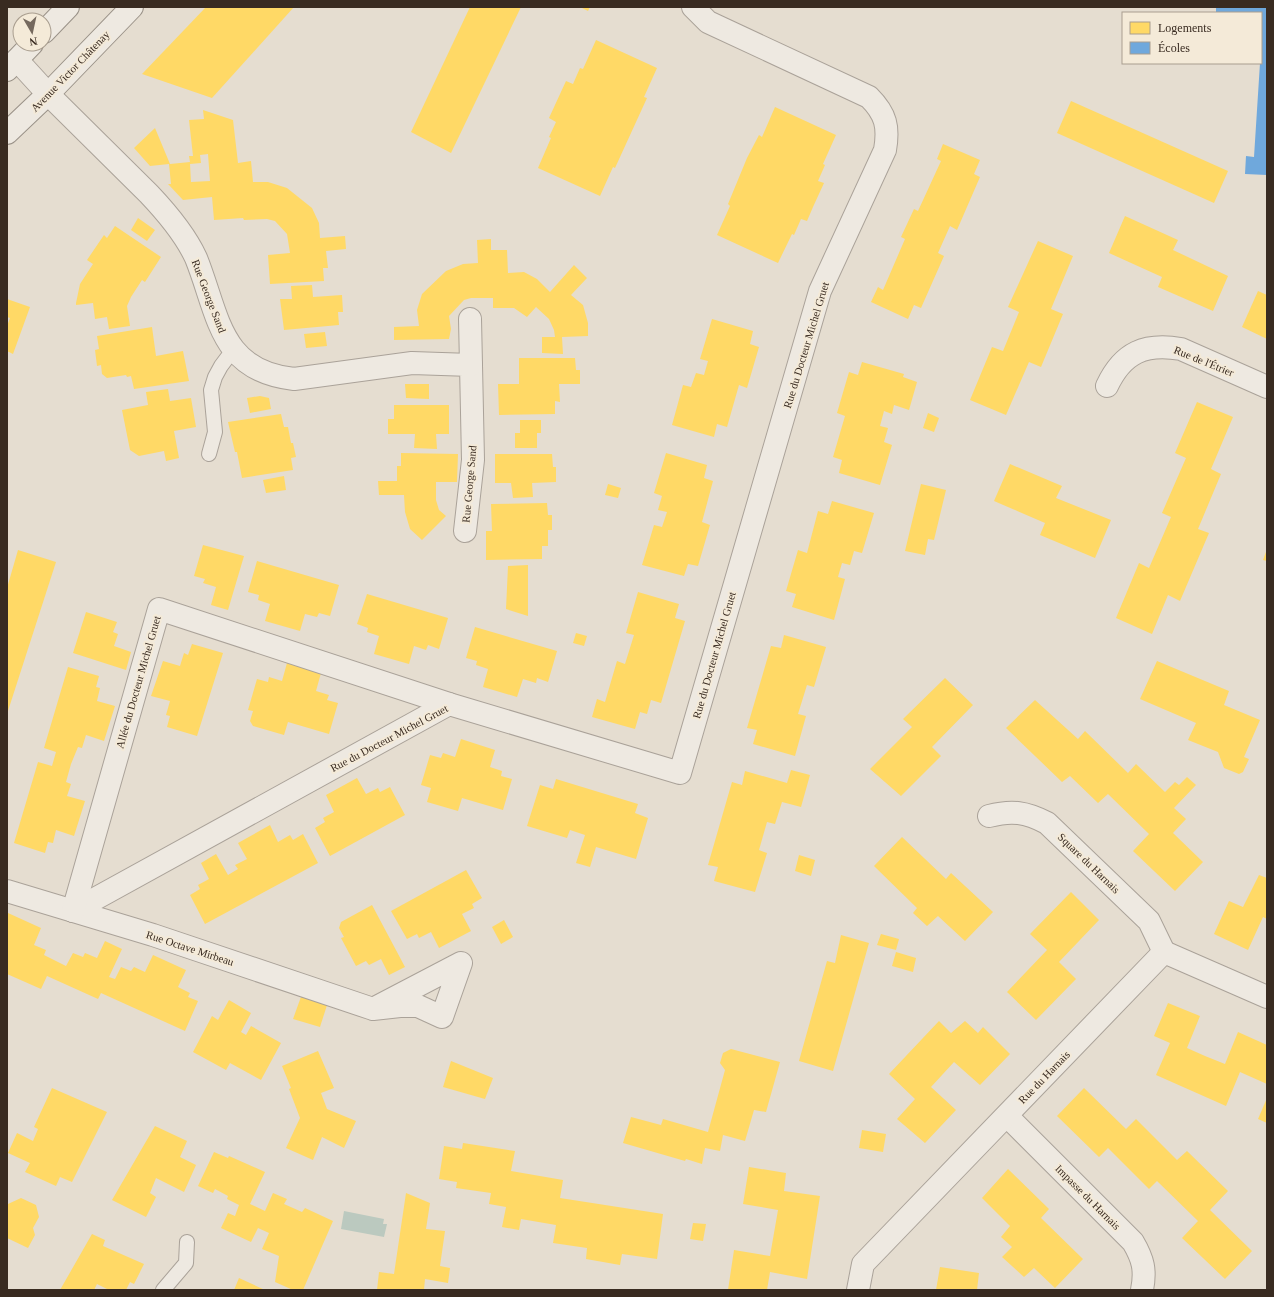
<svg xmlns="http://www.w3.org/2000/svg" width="1274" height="1297" font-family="Georgia,serif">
<rect width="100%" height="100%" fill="#e5ddd0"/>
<polygon fill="#bbc9bf" points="344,1211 384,1219 383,1224 387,1224 384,1237 341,1229"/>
<g fill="#ffd966" fill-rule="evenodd">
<polygon points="206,7 294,7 212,98 142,74"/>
<polygon points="470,7 521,7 451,153 411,132"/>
<polygon points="580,7 590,7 588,11"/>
<polygon points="596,40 657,68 644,97 647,98 615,168 613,167 600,196 538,168 551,138 549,137 556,122 549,118 566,81 573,84 580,68 583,69"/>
<polygon points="1071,101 1228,171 1214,203 1057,133"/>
<polygon points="775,107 836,135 823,164 825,165 818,181 824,183 813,207 807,221 801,219 794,235 792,234 778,263 717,235 730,206 728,204 747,158 759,135 762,137"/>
<path d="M203,110L233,120L238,163L251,161L253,182H268L287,188L312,208L319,223L320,238L345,236L346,249L326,251L328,268H323L324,281L270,284L268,255L290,253L287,234L275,221L267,219L244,220L243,218L214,220L212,197L183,200L168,184H171L169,164L150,166L134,148L155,128L170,164L190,162L189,156H193L189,120L204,119ZM208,154L210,181L191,182L190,164L201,163L200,155Z"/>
<polygon points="943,144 980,160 974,174 980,177 957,230 950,226 938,253 944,256 921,308 914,305 908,319 871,302 878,287 883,290 905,239 901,237 914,209 918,211 941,161 937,159"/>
<polygon points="1125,216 1178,240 1173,250 1228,276 1213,311 1158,287 1162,277 1109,253"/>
<polygon points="138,218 155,230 147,241 131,230"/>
<polygon points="115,226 161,257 145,282 142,280 131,297 127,306 130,326 109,329 107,317 95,319 93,303 76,305 76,303 80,284 93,264 87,260 104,235 107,238"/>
<polygon points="491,239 491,250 507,250 508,273 524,272 537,279 550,292 574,265 587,278 571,295 583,305 588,323 588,336 562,337 563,354 542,353 542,337 555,337 554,330 549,319 536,307 527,317 514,308 493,308 493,298 471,298 464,300 449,316 451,329 449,339 394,340 394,327 419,326 417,310 422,294 446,271 463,264 478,263 477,240"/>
<polygon points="1038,241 1073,256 1051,309 1063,314 1041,367 1029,362 1006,415 970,400 992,347 1003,351 1019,312 1008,307"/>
<polygon points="312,285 313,297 342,295 343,312 338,312 339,325 284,330 280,299 292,299 291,286"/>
<polygon points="1258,291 1267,295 1267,339 1242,327"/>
<polygon points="7,299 30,307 13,354 7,351 7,326 10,318 7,317"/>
<polygon points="712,319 753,331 750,344 759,347 747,388 739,385 727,427 717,424 714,437 672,425 683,385 691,387 696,373 704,375 708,361 700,359"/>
<polygon points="152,327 156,356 183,351 189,381 134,389 131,376 127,377 126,375 107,378 102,374 101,365 97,366 95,350 99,349 97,336"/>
<polygon points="325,332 327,346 306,348 304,334"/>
<polygon points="519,358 575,358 576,370 580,370 580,384 559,384 560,402 555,401 555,414 499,415 498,384 519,384"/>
<polygon points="862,362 904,374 903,377 917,382 909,410 894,405 892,414 884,411 880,426 888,428 884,442 892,445 880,485 839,473 842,460 833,457 845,416 837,413 849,372 858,375"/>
<polygon points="405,384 429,384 429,399 406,398"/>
<polygon points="168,389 170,401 191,398 196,427 174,431 179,458 166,461 164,451 139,456 130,450 122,410 148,405 146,392"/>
<polygon points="260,396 269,398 271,409 250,413 247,398"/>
<polygon points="1197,402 1233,417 1211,469 1221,474 1198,529 1209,533 1180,601 1168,595 1152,634 1116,618 1139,563 1149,568 1171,517 1162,513 1186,458 1175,453"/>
<polygon points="394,405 449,405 449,434 436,434 437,449 414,448 415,434 388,434 388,419 394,419"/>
<polygon points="928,413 939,418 934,432 923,428"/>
<polygon points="281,414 284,427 288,427 291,443 293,443 296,457 291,458 293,470 242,478 237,452 235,452 228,422"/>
<polygon points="520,420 541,420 541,433 537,433 537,448 515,448 515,433 520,433"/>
<polygon points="401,453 458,454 457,482 436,482 436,500 439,510 446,516 422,540 410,529 405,512 404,495 379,495 378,481 397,481 397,466 401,466"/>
<polygon points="666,453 707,465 704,478 713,481 702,522 710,525 698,566 688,564 684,576 642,565 654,525 662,527 667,512 658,510 662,496 654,493"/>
<polygon points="495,454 552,454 553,467 556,467 556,482 532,483 533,497 513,498 511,483 495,483"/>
<polygon points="1010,464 1062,486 1056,498 1111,520 1095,558 1040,535 1045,523 994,501"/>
<polygon points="284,476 286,490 266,493 263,480"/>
<polygon points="608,484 621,488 618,498 605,495"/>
<polygon points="921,484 946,490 934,540 928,539 925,555 905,551"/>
<polygon points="832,501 874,513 862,553 854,551 850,565 842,563 838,577 845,579 834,620 792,607 796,594 786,591 798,550 807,553 818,511 828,514"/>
<polygon points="547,503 548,515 552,515 552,530 548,530 548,546 542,546 542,559 486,560 486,531 492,531 491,504"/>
<polygon points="203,545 244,556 228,610 211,605 216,587 203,583 205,579 194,576"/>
<polygon points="1267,549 1267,561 1263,560"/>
<polygon points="18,550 56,562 7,714 7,588"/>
<polygon points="257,561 339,585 330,616 319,613 317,617 305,614 300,631 265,621 270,604 258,600 259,595 248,592"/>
<polygon points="528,565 528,616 506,609 508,566"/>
<polygon points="638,592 679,604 675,618 685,621 661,703 651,700 647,714 640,712 635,729 592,717 597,699 605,702 617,661 625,664 634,635 626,633"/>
<polygon points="367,594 448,618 439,649 428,645 426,650 414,646 409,664 374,654 379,636 367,632 368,628 357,624"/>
<polygon points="86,612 117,622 113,632 118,634 114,646 131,652 126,670 73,653"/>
<polygon points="475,627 557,651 548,682 537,678 536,683 523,679 517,697 483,687 488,669 476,665 477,661 466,658"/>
<polygon points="576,633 587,636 584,646 573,643"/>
<polygon points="784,635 826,647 814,687 807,685 798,714 806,716 795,756 753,744 757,730 747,728 771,646 781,648"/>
<polygon points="192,644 223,653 197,736 167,727 170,716 166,715 170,701 151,696 163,661 180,666 184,653 188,655"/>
<polygon points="1157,661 1229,691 1224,705 1260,720 1244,757 1249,759 1243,772 1239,774 1224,768 1218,752 1188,740 1196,723 1140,699"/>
<polygon points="287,663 321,673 316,691 329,695 327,700 338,703 329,734 288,722 284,735 253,726 250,721 253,711 248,710 257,679 268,682 269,677 282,681"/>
<polygon points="68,667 99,676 96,687 100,688 97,701 115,706 104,741 86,735 82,748 78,747 71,764 66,782 71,784 67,796 85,801 74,836 56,830 53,843 48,842 45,853 14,843 38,762 52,766 56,752 44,748"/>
<polygon points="945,678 973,705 932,747 941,756 901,796 870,769 912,727 903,719"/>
<polygon points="1035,700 1078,739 1085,731 1128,773 1136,764 1165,792 1175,782 1179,785 1187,777 1196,785 1174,808 1186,819 1173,833 1203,862 1175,891 1133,851 1149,834 1108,794 1098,803 1070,776 1062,782 1006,728"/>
<polygon points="461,739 495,750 490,767 502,771 501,776 512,779 503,810 462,798 458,811 427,802 431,788 421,785 430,755 441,758 443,753 455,757"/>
<polygon points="791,770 810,775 801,807 782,802 775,824 767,822 759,850 767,853 755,892 714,881 718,867 708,865 732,782 742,785 745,771 787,783"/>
<polygon points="357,778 366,794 378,788 380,792 390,787 405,815 330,856 315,828 325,822 323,818 334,812 326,795"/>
<polygon points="556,779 638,804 635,813 648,818 636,859 596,847 590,867 576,863 585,835 570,830 567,838 527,826 540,785 553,789"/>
<polygon points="270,825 278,842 290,835 293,840 303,834 318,863 205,924 190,895 200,889 198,885 209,879 201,863 216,854 228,875 238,869 235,865 247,859 238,843"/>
<polygon points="902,837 946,879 951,873 993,912 965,941 938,916 927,926 913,913 917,908 874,866"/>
<polygon points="799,855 815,860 811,876 795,871"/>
<polygon points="466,870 482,898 472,904 474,908 462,914 471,931 439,948 431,932 419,938 417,934 407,939 391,911"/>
<polygon points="1259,875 1267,878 1267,919 1263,917 1248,950 1214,934 1229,901 1243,907"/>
<polygon points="1071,892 1099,920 1059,962 1076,979 1036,1020 1007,992 1047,950 1030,934"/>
<polygon points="372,905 405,967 389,975 381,959 369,965 366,961 356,966 341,938 344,937 339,928 341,922"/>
<polygon points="8,913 41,928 34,945 46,950 44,955 66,966 73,953 83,957 85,953 97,958 105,941 122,949 109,977 115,979 121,967 131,971 134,967 145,972 153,955 186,970 178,987 190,993 188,997 198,1001 185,1031 101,993 98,999 47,976 41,989 7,974 7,916"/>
<polygon points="504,920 513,937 501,944 492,927"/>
<polygon points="881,934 899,939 896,950 877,945"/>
<polygon points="841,935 869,943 833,1071 799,1061 827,961 835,963"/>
<polygon points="896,952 916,958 913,972 892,966"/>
<polygon points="302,994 328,1002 320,1027 293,1019"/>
<polygon points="229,1000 251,1013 241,1032 246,1035 251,1026 281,1043 261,1080 230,1063 226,1070 193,1052 212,1016 218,1020"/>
<polygon points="1168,1003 1200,1016 1187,1048 1205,1056 1225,1064 1238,1032 1267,1045 1267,1084 1240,1072 1226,1106 1156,1075 1170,1043 1154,1036"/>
<polygon points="939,1021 951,1033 965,1021 978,1033 983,1027 1010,1054 980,1085 954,1062 931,1087 956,1110 925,1143 897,1119 915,1099 889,1074"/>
<polygon points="731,1049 780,1062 766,1112 754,1110 745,1141 723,1135 720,1151 705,1148 702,1164 686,1159 685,1161 623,1143 631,1117 661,1125 663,1119 708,1132 725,1070 720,1063 723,1053"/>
<polygon points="318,1051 334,1088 321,1093 327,1109 356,1121 344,1148 322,1137 313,1160 286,1148 300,1118 289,1089 291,1088 282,1066"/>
<polygon points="451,1061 493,1078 485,1099 443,1087"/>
<polygon points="52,1088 107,1112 72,1182 60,1177 56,1186 25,1172 30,1163 8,1153 17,1133 33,1141 38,1129 34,1127"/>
<polygon points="1084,1088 1126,1129 1136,1119 1177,1160 1187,1151 1228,1191 1210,1210 1252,1251 1225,1279 1182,1238 1198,1221 1157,1181 1149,1189 1108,1148 1099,1157 1057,1116"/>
<polygon points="1267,1098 1267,1123 1258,1119"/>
<polygon points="155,1126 187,1141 180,1157 196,1165 184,1192 156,1178 150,1193 156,1197 146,1217 112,1200"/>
<polygon points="862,1130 886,1134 883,1152 859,1148"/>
<polygon points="463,1143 515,1151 511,1171 563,1180 560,1198 663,1214 657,1259 622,1254 620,1265 586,1259 587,1248 553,1243 556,1225 521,1219 519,1230 502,1227 506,1207 489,1204 491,1193 456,1188 457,1182 439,1179 444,1146 462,1149"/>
<polygon points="214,1152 228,1158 229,1156 265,1172 250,1204 265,1211 273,1193 287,1199 284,1204 302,1212 305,1208 333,1221 303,1290 293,1290 275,1282 279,1256 262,1249 269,1233 258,1228 251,1242 221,1228 228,1213 235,1216 239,1205 227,1199 228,1196 215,1189 213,1193 198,1186"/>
<polygon points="749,1167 786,1173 784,1191 820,1196 807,1279 770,1272 767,1290 728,1290 734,1250 770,1256 778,1210 743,1204"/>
<polygon points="1008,1169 1049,1209 1041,1218 1083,1259 1055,1288 1034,1268 1024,1277 1002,1257 1012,1247 1001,1237 1010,1226 982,1198"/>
<polygon points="406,1193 430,1203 426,1229 445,1231 440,1266 450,1268 448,1283 425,1279 424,1290 377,1290 379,1272 394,1274"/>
<polygon points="21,1198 36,1205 39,1217 33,1228 35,1235 28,1248 7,1238 7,1206 8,1204"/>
<polygon points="693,1223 706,1224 703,1241 690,1239"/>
<polygon points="92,1234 105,1240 103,1246 144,1264 134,1284 130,1282 126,1290 107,1290 107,1289 97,1284 94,1290 60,1290"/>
<polygon points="940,1267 979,1273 977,1290 936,1290"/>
<polygon points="239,1278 265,1290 234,1290"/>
</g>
<polygon fill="#6fa8dc" points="1216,7 1267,7 1267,175 1245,174 1246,156 1254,157 1260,63 1261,63 1261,13 1216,13"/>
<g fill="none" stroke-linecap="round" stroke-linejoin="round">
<g stroke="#aaa299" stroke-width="16">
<g id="lane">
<polyline points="209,454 215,432 211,390 215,377 221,366 233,350"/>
<polyline points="163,1290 186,1263 187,1242"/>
</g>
</g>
<g stroke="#aaa299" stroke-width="24">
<g id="street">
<path d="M17,60L48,94L149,194C167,213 185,234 196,258C219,315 219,371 294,379L412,363L471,365L473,460L465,531"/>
<polyline points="470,319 471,365"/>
<path d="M1107,386C1123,352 1145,343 1181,349L1267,387"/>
<path d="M989,816C1012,810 1026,812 1047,823L1149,921L1164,952"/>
<polyline points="7,891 153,935 373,1009 400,1006 418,1006 442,1017 461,963 373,1009"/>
<path d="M73,911L449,704L680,773L820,291L885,150C889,127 886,114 869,97L708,22L693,7"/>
<polyline points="73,911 159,609 449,704"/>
<path d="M1007,1116L1133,1242C1143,1259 1146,1270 1142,1290"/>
<polyline points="858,1290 863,1264 1164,952 1267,997"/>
</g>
</g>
<g stroke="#9a9288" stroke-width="24">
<g id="secondary">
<polyline points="44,32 68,7"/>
<polyline points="7,70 32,44"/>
<polyline points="7,133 48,94 132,7"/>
</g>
</g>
<use href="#lane" stroke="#eee9e1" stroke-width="14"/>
<use href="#street" stroke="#eee9e1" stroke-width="22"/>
<use href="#secondary" stroke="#eee9e1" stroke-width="22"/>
</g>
<g text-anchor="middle" stroke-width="4" stroke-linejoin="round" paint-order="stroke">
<g font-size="11" fill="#392b21" stroke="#f4ead8">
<text transform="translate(70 71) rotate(-46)" y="4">Avenue Victor Châtenay</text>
<text transform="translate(209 296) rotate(69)" y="4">Rue George Sand</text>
<text transform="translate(806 345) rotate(-73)" y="4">Rue du Docteur Michel Gruet</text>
<text transform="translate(1204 361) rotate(22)" y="4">Rue de l'Étrier</text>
<text transform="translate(469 484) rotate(-85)" y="4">Rue George Sand</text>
<text transform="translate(714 655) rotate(-74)" y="4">Rue du Docteur Michel Gruet</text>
<text transform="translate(138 682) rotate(-74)" y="4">Allée du Docteur Michel Gruet</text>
<text transform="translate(389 738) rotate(-28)" y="4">Rue du Docteur Michel Gruet</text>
<text transform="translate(1089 863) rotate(44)" y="4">Square du Harnais</text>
<text transform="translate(190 948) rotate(18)" y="4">Rue Octave Mirbeau</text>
<text transform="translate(1044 1077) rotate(-46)" y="4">Rue du Harnais</text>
<text transform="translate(1088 1197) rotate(45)" y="4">Impasse du Harnais</text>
</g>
</g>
<rect width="1274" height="1297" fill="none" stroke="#392b21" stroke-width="16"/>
<rect x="1122" y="12" width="140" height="52" fill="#f4ead8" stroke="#a99e8f"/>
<rect x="1130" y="22" width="20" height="12" fill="#ffd966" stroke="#a99e8f"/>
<text x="1158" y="32" font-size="12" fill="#392b21">Logements</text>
<rect x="1130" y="42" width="20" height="12" fill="#6fa8dc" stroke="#a99e8f"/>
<text x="1158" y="52" font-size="12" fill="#392b21">Écoles</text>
<g transform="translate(32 32) rotate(171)"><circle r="19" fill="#f4ead8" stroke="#a99e8f"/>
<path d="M0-3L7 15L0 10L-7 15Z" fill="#75695e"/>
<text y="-6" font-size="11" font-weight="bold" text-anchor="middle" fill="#392b21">N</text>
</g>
</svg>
